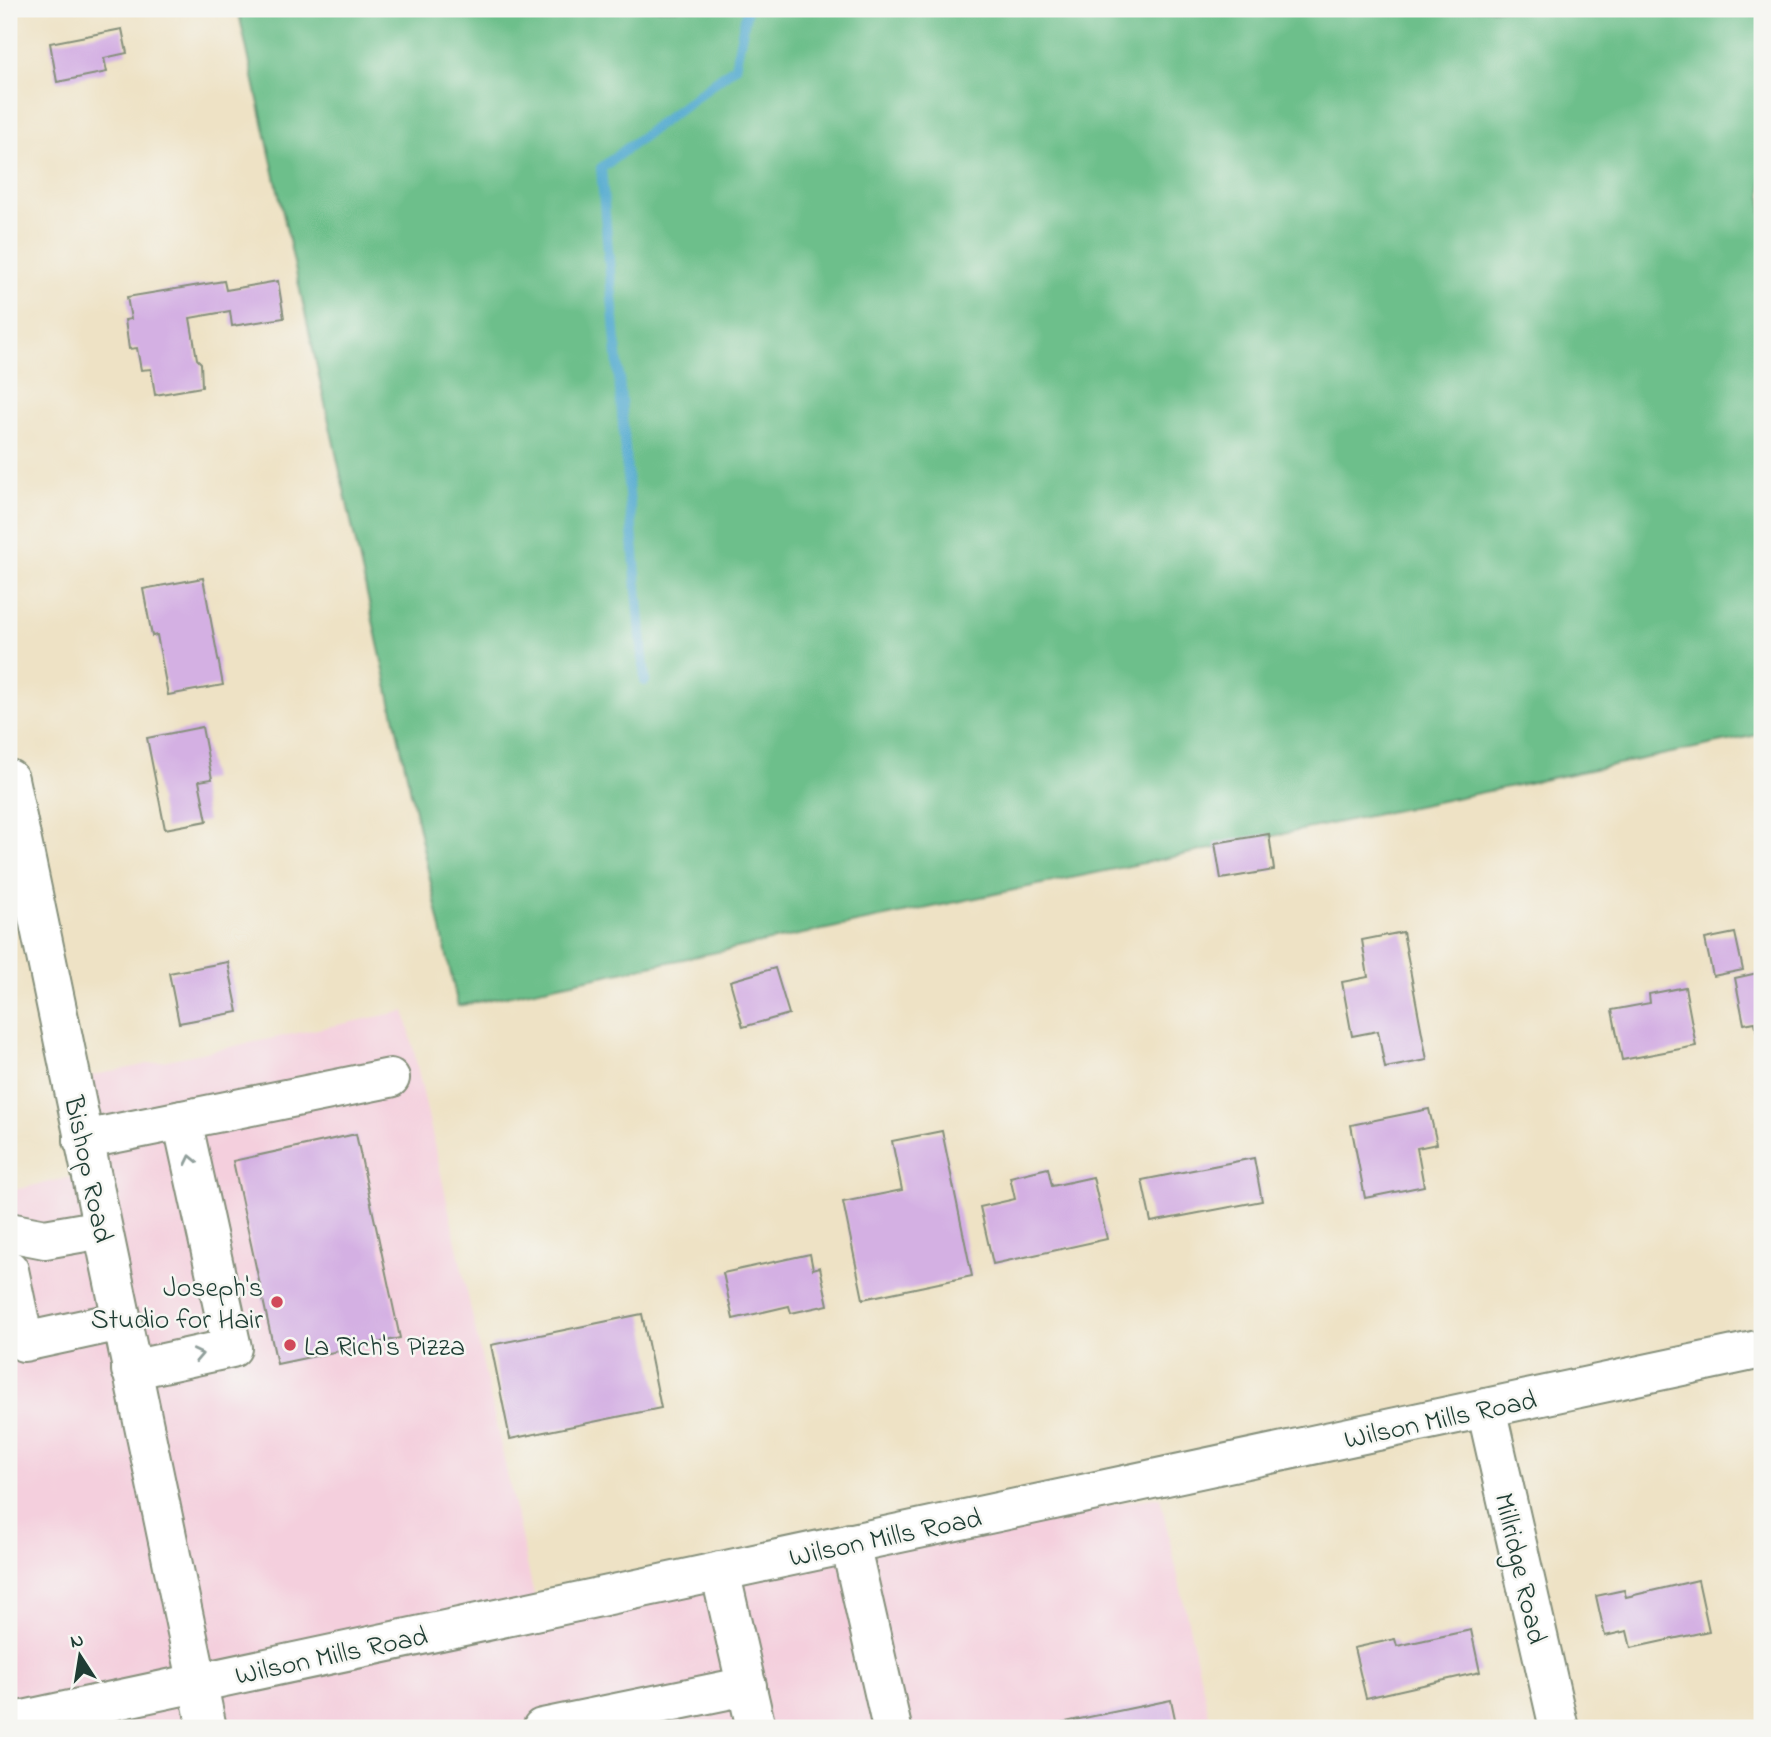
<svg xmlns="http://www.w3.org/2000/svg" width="1771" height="1737" font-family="'Indie Flower',sans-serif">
<rect width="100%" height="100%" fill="#f6f6f2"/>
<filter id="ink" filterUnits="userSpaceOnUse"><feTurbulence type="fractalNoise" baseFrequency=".0143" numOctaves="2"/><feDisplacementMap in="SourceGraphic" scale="14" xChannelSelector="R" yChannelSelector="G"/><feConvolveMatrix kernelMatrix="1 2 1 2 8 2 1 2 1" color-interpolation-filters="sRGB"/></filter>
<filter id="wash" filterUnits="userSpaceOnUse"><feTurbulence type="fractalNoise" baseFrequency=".00686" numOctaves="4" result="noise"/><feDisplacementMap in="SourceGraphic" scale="28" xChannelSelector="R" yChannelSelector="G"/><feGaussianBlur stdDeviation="1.57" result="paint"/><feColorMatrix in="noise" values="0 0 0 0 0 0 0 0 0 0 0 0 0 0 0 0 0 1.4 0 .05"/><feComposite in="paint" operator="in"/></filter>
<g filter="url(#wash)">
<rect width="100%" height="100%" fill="#eee2c5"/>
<polygon fill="#f4cfdd" points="405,1011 537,1609 901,1532 1160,1497 1212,1728 9,1728 9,1191 90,1173 71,1080"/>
<polygon fill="#6dbf8b" stroke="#467e60" stroke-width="2" points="238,9 1762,9 1762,734 458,1006"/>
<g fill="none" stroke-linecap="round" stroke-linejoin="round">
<polyline stroke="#52aacf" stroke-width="10" points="645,681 601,168 735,67 747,9"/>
</g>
<g id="blocks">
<g fill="#d4b0e3">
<polygon points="122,29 127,53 104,58 107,72 57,82 50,43"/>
<polygon points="224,281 226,290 278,281 284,318 232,326 230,311 190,318 197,359 201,363 202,387 155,395 151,369 141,370 137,348 129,349 125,320 131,319 127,297"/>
<polygon points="203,578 223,685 168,695 157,635 152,636 143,589"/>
<polygon points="202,727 212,779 199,781 207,821 165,829 147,738"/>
<polygon points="1269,834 1274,870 1221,879 1215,843"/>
<polygon points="1403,932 1427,1060 1385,1068 1378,1031 1352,1036 1342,982 1368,977 1362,940"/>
<polygon points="1735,933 1743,970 1713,976 1705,939"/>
<polygon points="228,962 238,1012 179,1023 169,973"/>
<polygon points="775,968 789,1014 743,1027 730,981"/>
<polygon points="1762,972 1762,1042 1759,1043 1755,1022 1744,1024 1735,978"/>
<polygon points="1685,987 1696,1046 1622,1060 1612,1010 1650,1003 1649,994"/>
<polygon points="1429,1109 1437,1144 1417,1148 1424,1186 1365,1198 1351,1125"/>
<polygon points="942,1131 972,1276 863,1299 843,1202 902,1190 892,1141"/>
<polygon points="356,1134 400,1338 277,1364 233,1161"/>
<polygon points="1254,1158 1262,1201 1151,1222 1142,1180"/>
<polygon points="1048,1168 1052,1186 1093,1177 1107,1239 993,1264 980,1207 1015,1199 1010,1177"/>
<polygon points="810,1254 813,1269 820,1267 828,1305 791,1313 789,1306 733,1319 723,1273"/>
<polygon points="642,1314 661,1408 510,1439 491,1345"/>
<polygon points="1698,1580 1709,1631 1631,1648 1627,1631 1605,1636 1596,1596 1624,1590 1626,1597"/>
<polygon points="1471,1630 1480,1672 1366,1698 1354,1648 1395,1639 1397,1646"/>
<polygon points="1171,1700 1177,1728 1041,1728 1041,1727"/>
</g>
</g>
</g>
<g filter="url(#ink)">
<use href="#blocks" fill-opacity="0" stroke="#86907c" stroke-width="2"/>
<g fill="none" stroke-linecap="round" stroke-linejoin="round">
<g stroke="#86907c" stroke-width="42">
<g id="minor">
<polyline points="9,779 207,1728"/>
<polyline points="83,1140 390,1078"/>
<polyline points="9,1232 45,1239 102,1229"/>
<polyline points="9,1270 24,1342 121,1321"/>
<polyline points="131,1370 232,1348 182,1120"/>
<polyline points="1486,1408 1559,1728"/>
<polyline points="850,1543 892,1728"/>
<polyline points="720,1571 756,1728"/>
<polyline points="542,1728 747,1686"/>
</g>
</g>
<g stroke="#86907c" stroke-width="42">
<polyline id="major" points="9,1723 1762,1349"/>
</g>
<use href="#minor" stroke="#fff" stroke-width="38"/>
<use href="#major" stroke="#fff" stroke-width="38"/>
</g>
<defs><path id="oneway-chevron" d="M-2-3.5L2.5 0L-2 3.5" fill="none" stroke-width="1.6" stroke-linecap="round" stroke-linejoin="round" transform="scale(1.75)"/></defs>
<g stroke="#8f9e9a">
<use href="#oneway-chevron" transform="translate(191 1160) rotate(-102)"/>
<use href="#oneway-chevron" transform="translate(198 1355) rotate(-12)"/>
</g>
</g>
<g fill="#d1495b" stroke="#f6f6f2" stroke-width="2.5">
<circle cx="277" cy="1302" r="7"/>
<circle cx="290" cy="1345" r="7"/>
</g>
<g text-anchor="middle" stroke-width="5" stroke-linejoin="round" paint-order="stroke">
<g font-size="28" fill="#1f3d34" stroke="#f6f6f2">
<text transform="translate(90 1169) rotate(78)" y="10">Bishop Road</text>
<text transform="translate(1440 1418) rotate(-12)" y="10">Wilson Mills Road</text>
<text transform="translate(885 1536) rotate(-12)" y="10">Wilson Mills Road</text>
<text transform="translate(1522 1568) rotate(77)" y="10">Millridge Road</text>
<text transform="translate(331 1654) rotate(-12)" y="10">Wilson Mills Road</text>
</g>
<g font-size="28" fill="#1f3d34" stroke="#f6f6f2" text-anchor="end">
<text x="263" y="1296">Joseph's<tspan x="263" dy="32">Studio for Hair</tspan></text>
<text x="304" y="1355" text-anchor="start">La Rich's Pizza</text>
</g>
</g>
<rect width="1771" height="1737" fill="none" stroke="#f6f6f2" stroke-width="35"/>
<g transform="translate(80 1656) rotate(348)" stroke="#f6f6f2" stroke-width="5" paint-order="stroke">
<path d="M0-5L12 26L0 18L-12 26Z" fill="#1f3d34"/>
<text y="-10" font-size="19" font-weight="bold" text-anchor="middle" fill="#1f3d34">N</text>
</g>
</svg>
